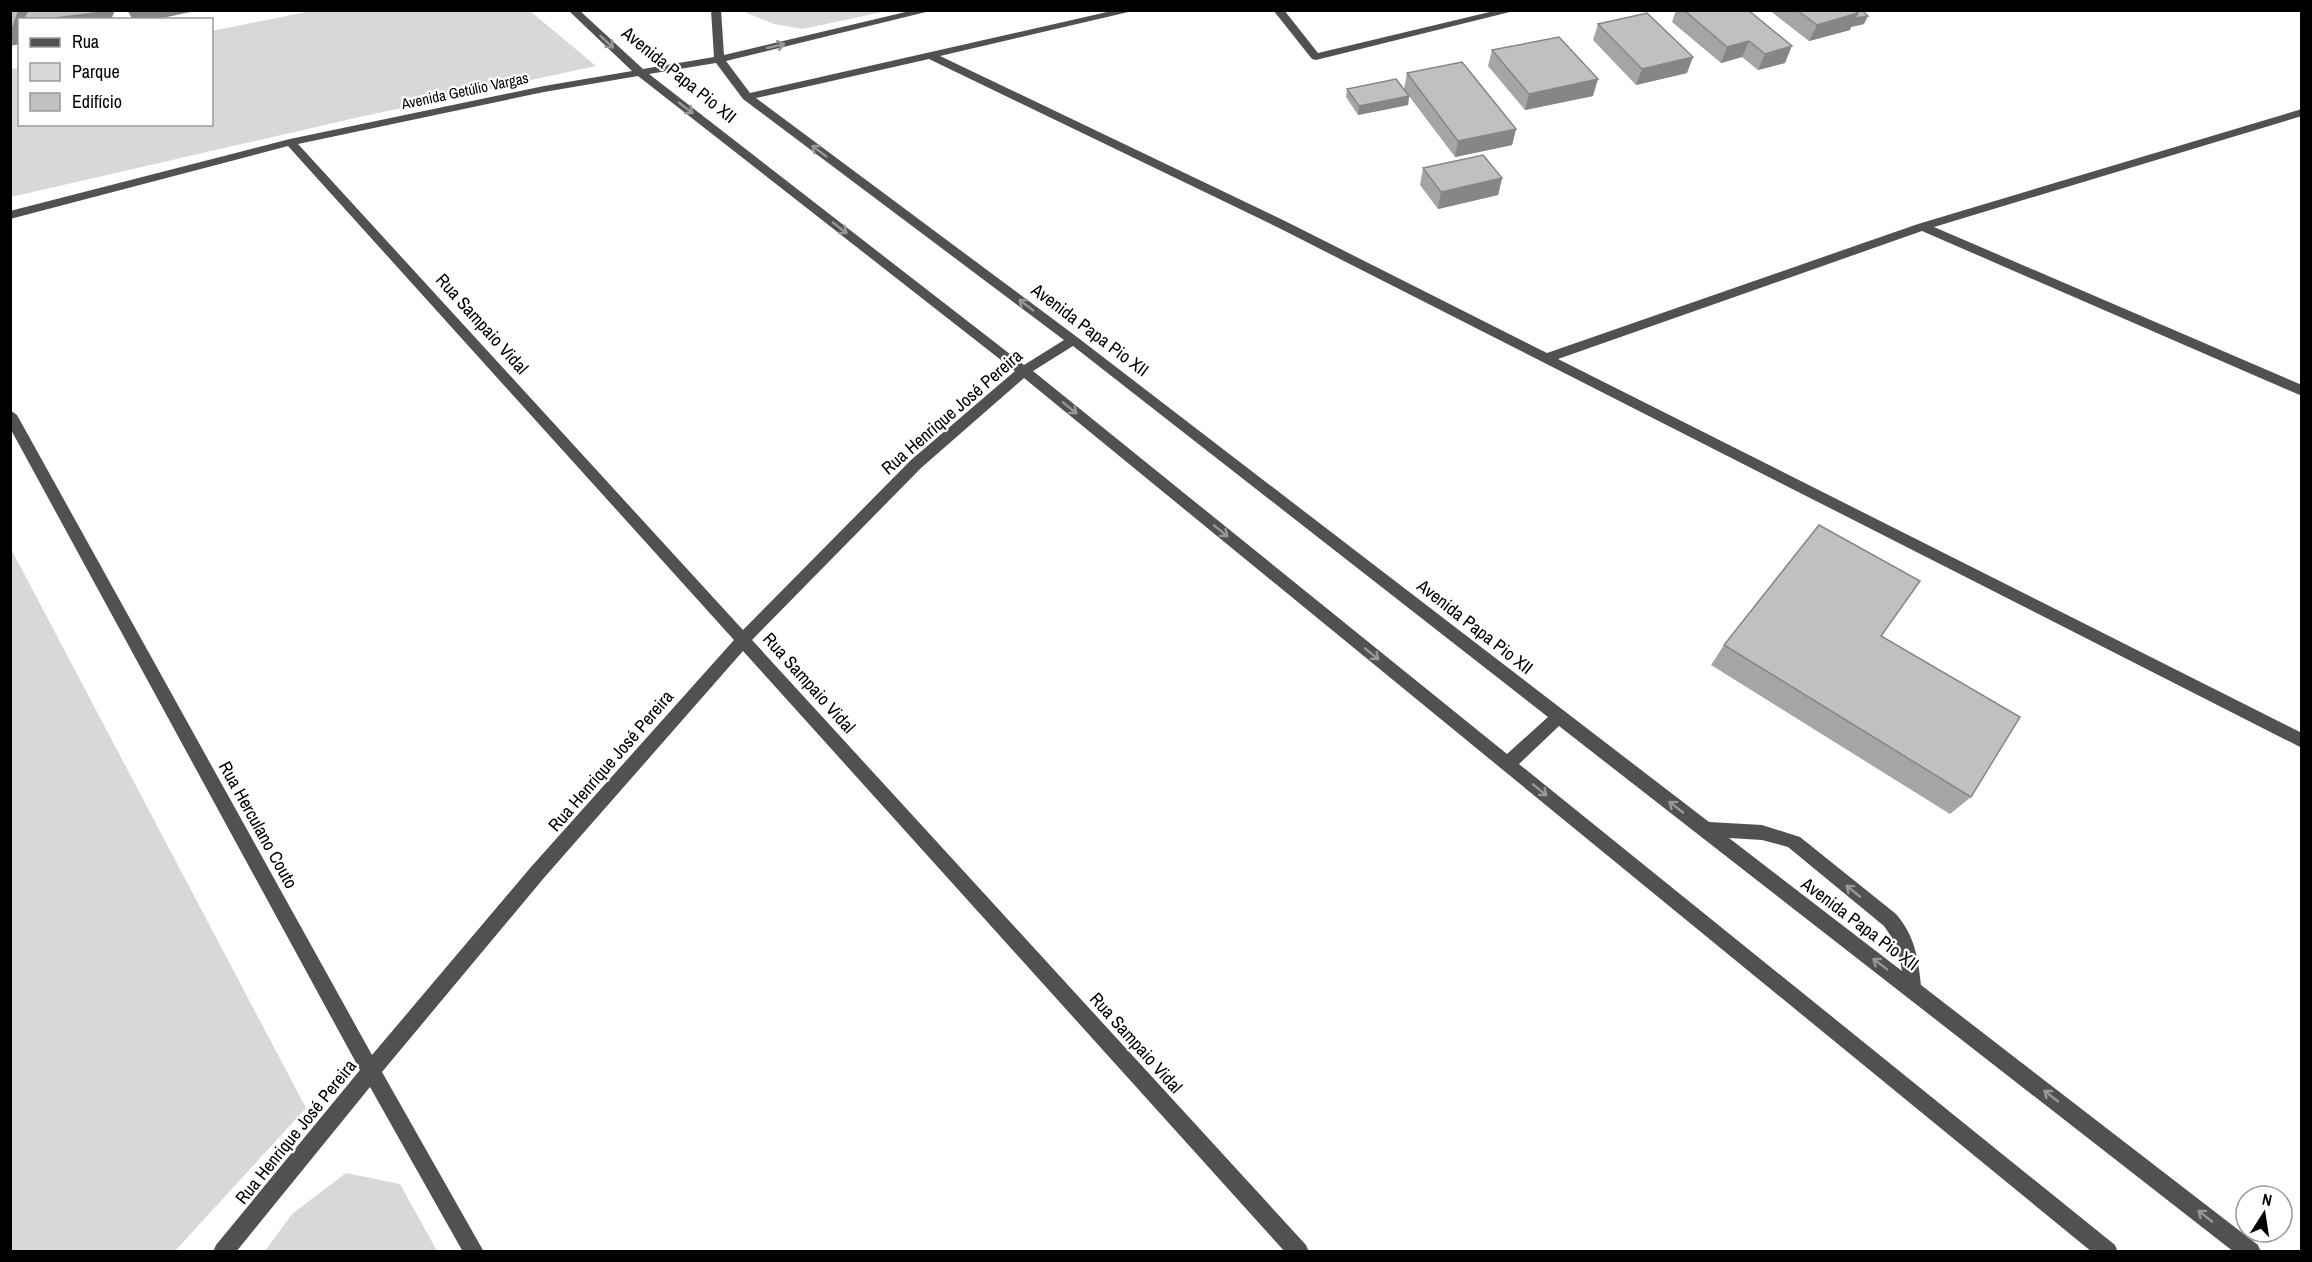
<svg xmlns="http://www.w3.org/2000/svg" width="2312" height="1262" font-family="'Archivo Narrow',sans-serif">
<rect width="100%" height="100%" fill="#fff"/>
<g fill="#d8d8d8">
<polygon points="316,10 530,11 596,66 351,119 11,197 11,69 19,68 20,124 212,124 212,31"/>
<polygon points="746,11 746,10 887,11 803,29 774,24 747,13"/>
<polygon points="11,549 306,1108 175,1251 11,1251"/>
<polygon points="346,1173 400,1184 437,1251 265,1251 292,1214"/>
</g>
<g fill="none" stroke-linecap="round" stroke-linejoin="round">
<g fill="#515151" fill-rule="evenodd">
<path d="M568,10H579L643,69L714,57L711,10H721L724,55L914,10H934L726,61L750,93L1116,10H1137L940,56L1287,222L1547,353L1918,224L2302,109V116L1934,227L2302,385V396L1922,231L1558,359L2302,733V748L1279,228L929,59L756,98L1077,337L1709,822L1762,825L1800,837L1896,914C1915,936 1918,958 1921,985L2258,1245L2261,1252H2234L1559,726L1519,764L2115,1245L2118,1252H2092L1024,378L921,468L752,640L1306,1245L1309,1252H1285L743,651L543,879L382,1072L484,1252H463L370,1087L236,1252H213L216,1245L360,1070L10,428V410L17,415L372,1055L531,867L734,640L288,146L10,219V211L290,139L544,86L632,71ZM716,63L743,99L1064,340L1024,365L649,74ZM638,76L1015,371L911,460L743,630L298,144L544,92ZM1073,346L1548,717L1507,754L1033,371ZM1729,838L1762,840L1788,847L1884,926L1897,945L1902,971Z"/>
<polygon points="1273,10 1284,10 1318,53 1498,10 1518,10 1316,60 1312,59"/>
</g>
</g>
<g fill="#a5a5a5">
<polygon points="1676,10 1748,10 1785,63 1758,70 1742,57 1721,63 1672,22"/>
<polygon points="1769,10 1862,10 1864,24 1851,27 1850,30 1809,41"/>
<polygon points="1598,24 1687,73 1636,85 1593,40"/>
<polygon points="1492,50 1593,96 1525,110 1488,66"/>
<polygon points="1407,73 1516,129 1512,145 1455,157 1409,96 1408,105 1358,115 1346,97 1347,89 1404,89"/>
<polygon points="1423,168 1502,178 1498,195 1438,209 1420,185"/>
<polygon points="1881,636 1971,797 1950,814 1711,665 1724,645"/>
</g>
<g fill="#868686">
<polygon points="19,10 37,10 34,20 20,20 20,44 10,46 10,27"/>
<polygon points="97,10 115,10 111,20 39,20"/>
<polygon points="127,10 200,10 153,20 133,20"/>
<polygon points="1858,13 1868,16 1864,24 1851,27 1850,30 1809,41 1817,25"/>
<polygon points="1749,41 1742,57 1721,63 1727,47"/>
<polygon points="1792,46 1785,63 1758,70 1765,54"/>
<polygon points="1693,57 1687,73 1636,85 1642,69"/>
<polygon points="1598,79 1593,96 1525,110 1529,94"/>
<polygon points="1409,96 1408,105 1358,115 1359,106"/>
<polygon points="1516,129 1512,145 1455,157 1458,141"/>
<polygon points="1502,178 1498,195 1438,209 1441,192"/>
</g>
<g fill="#c0c0c0" stroke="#868686" stroke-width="1.5">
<polygon points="10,10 19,10 13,27 10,27"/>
<polygon points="28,10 97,10 95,13 39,20 23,20"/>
<polygon points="1684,10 1748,10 1792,46 1765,54 1749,41 1727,47"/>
<polygon points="1797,10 1854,10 1858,13 1817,25"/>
<polygon points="1854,10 1862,10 1868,16 1855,18 1858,13"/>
<polygon points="1647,13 1693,57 1642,69 1598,24"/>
<polygon points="1559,37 1598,79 1529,94 1492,50"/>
<polygon points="1462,62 1516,129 1458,141 1407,73"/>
<polygon points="1396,79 1409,96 1359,106 1347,89"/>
<polygon points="1483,155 1502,178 1441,192 1423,168"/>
<polygon points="1819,525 1920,581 1881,636 2020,717 1971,797 1724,645"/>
</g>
<defs><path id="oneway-shaft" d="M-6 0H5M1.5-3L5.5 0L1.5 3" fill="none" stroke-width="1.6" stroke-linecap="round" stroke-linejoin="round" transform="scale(1.5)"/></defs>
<g stroke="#979797">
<use href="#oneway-shaft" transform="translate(607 42) rotate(43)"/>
<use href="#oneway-shaft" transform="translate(776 46) rotate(-13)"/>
<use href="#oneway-shaft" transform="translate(686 108) rotate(38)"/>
<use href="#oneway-shaft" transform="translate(819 151) rotate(-143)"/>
<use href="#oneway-shaft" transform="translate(840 228) rotate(38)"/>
<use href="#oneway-shaft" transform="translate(1026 305) rotate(-143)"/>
<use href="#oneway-shaft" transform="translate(1070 408) rotate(39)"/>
<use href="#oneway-shaft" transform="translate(1221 531) rotate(39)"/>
<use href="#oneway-shaft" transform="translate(1372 654) rotate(39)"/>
<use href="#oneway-shaft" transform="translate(1540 790) rotate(39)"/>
<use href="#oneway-shaft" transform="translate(1676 807) rotate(-142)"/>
<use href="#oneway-shaft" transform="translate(1853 891) rotate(-141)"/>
<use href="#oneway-shaft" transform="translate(1880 964) rotate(-143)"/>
<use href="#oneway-shaft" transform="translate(2051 1096) rotate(-142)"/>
<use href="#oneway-shaft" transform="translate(2205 1216) rotate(-142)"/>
</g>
<g text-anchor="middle" stroke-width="4.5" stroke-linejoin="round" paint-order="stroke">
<g font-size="15" fill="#000" stroke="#fff">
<text transform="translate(465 91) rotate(-12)" y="5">Avenida Getúlio Vargas</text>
</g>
<g font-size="18" fill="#000" stroke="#fff">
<text transform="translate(679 75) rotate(39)" y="6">Avenida Papa Pio XII</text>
<text transform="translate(482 324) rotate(48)" y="6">Rua Sampaio Vidal</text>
<text transform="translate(1090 330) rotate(37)" y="6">Avenida Papa Pio XII</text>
<text transform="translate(952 412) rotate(-41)" y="6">Rua Henrique José Pereira</text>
<text transform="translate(1475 627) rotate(38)" y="6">Avenida Papa Pio XII</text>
<text transform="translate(809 683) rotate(48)" y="6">Rua Sampaio Vidal</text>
<text transform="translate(611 761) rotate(-49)" y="6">Rua Henrique José Pereira</text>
<text transform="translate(258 825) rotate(61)" y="6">Rua Herculano Couto</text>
<text transform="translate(1860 924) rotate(37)" y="6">Avenida Papa Pio XII</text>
<text transform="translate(1136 1043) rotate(48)" y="6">Rua Sampaio Vidal</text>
<text transform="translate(296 1132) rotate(-51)" y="6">Rua Henrique José Pereira</text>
</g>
</g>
<rect width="2312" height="1262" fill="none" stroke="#000000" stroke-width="24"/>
<rect x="18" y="18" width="195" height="108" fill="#ffffff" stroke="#999999" stroke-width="1.5"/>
<rect x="30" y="38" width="30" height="9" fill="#515151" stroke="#999999" stroke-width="1.5"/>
<text x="72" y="48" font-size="18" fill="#000000">Rua</text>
<rect x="30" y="63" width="30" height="18" fill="#d8d8d8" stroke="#999999" stroke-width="1.5"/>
<text x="72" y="78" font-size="18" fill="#000000">Parque</text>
<rect x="30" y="93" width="30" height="18" fill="#c0c0c0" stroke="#999999" stroke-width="1.5"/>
<text x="72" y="108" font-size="18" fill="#000000">Edifício</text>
<g transform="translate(2264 1214) rotate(12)"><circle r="28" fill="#ffffff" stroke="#999999" stroke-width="1.5"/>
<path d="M0-4.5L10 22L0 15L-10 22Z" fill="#000000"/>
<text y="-9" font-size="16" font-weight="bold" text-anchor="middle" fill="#000000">N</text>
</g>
</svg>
